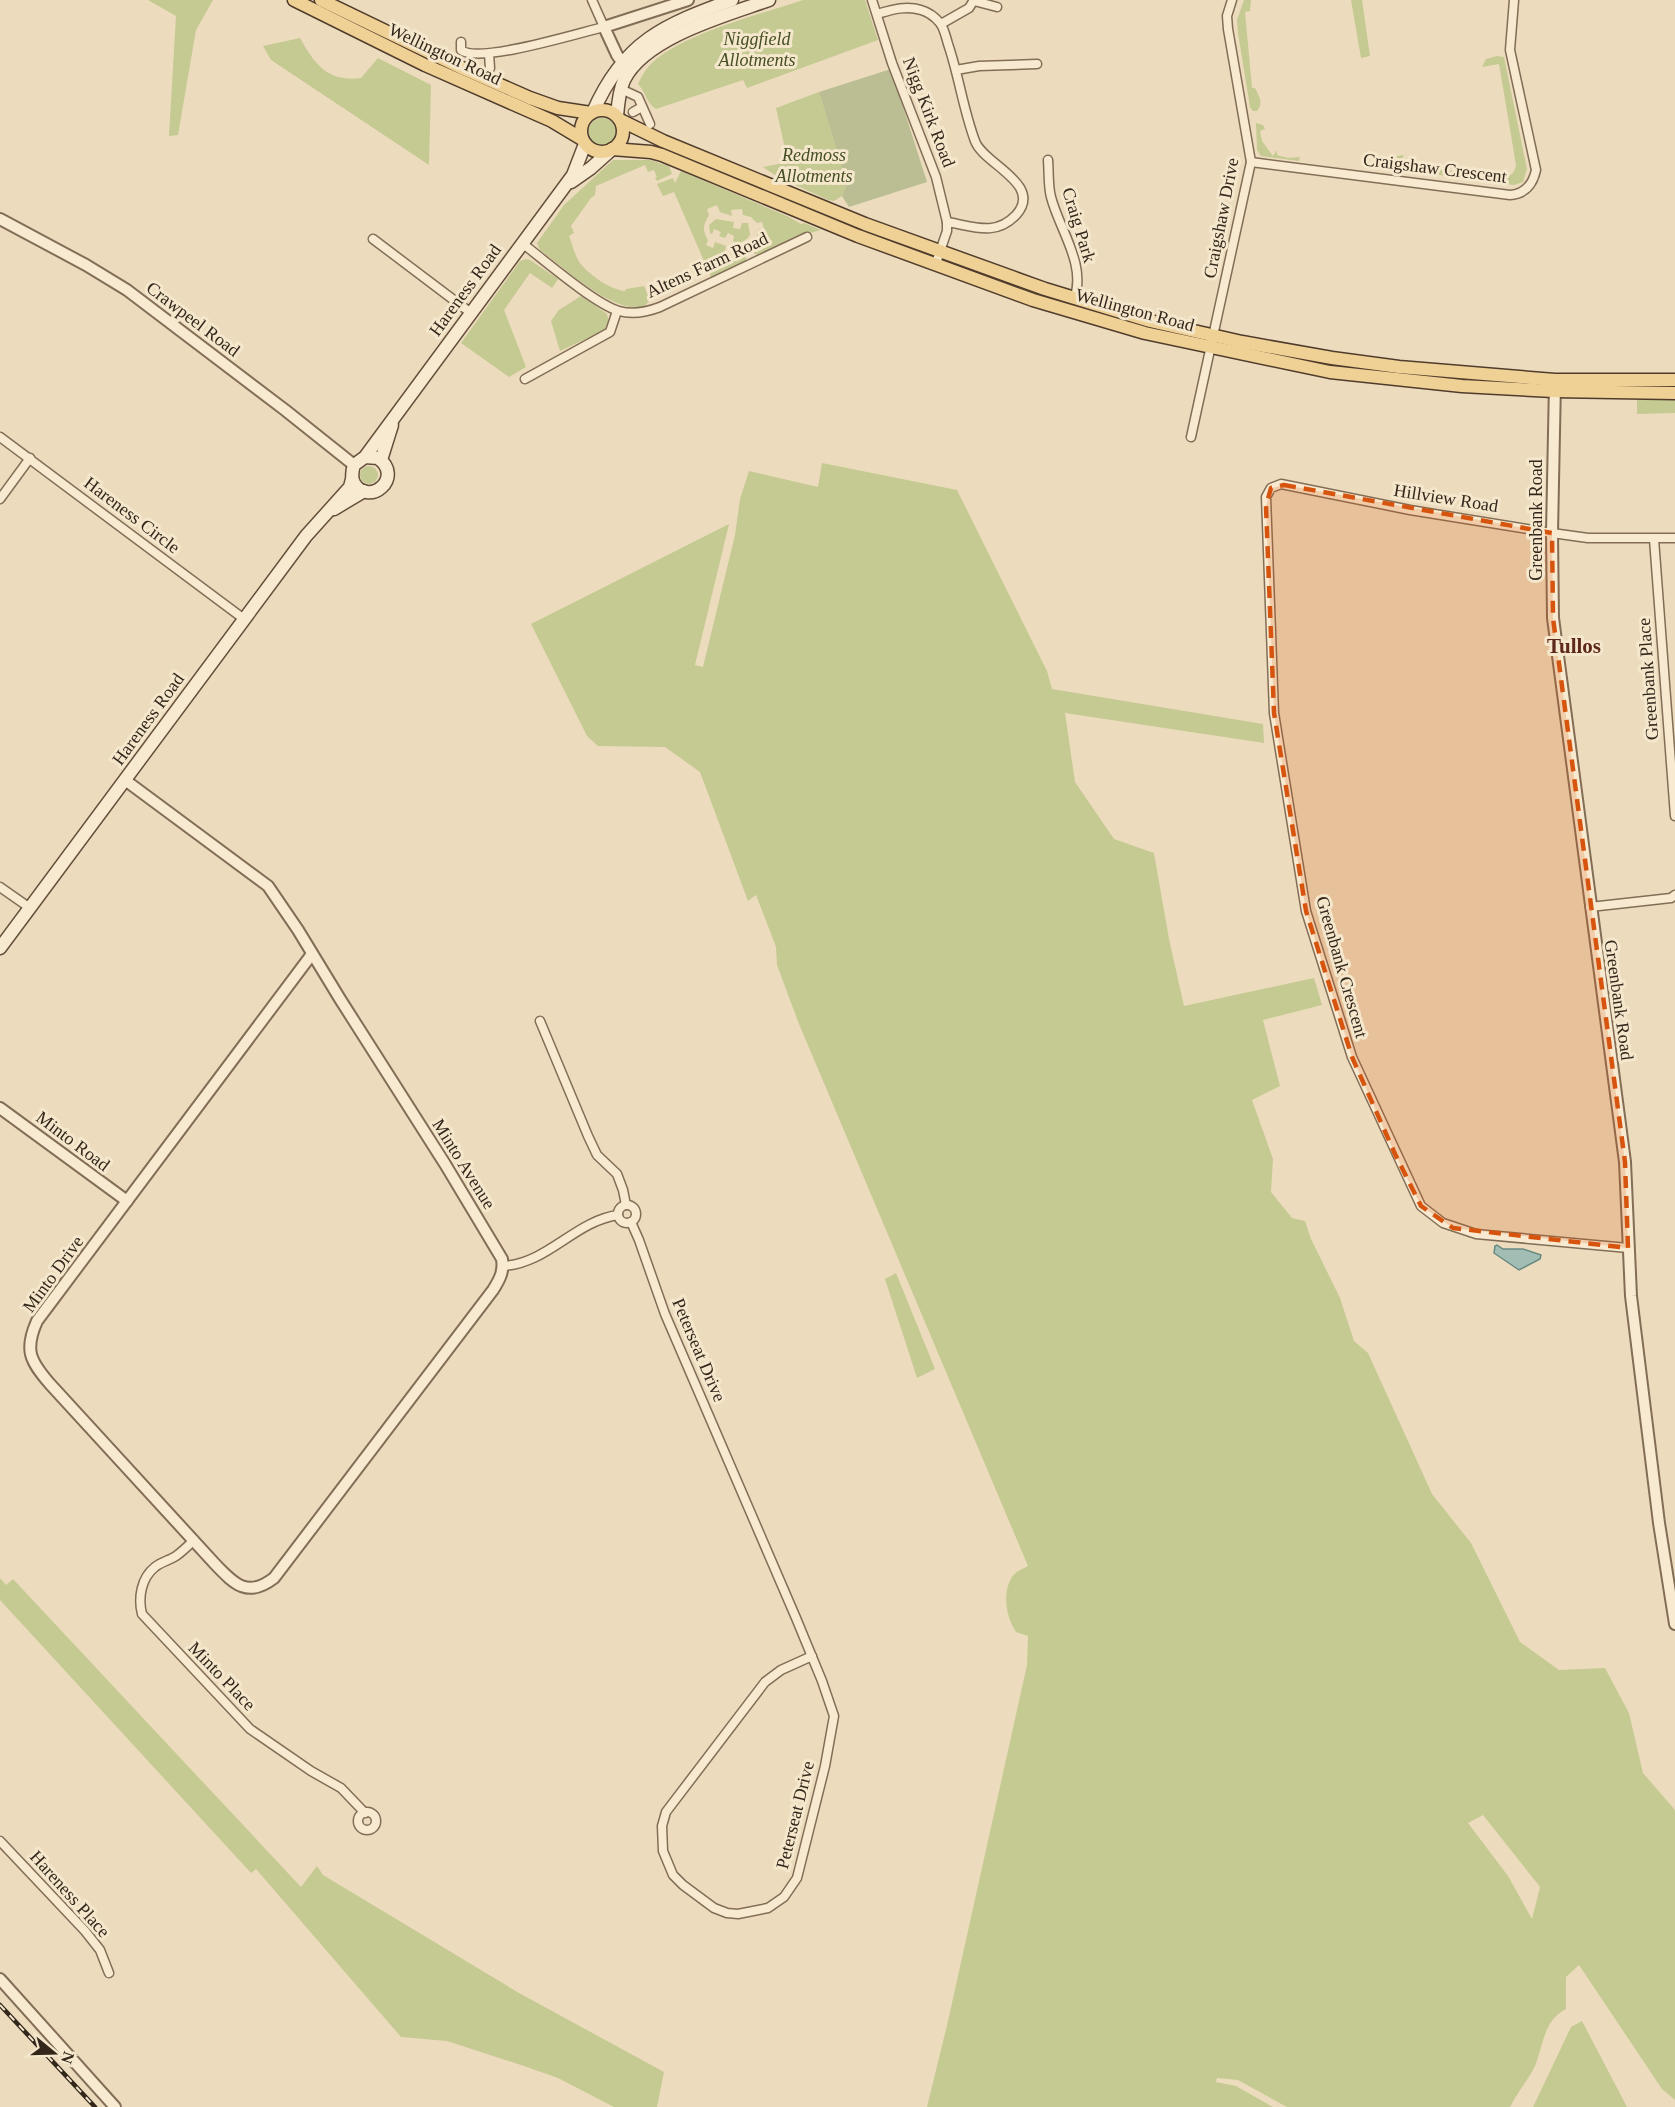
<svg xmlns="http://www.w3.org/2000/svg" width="1675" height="2107" font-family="'Times New Roman',serif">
<rect width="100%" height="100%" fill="#ecdcbd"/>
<g fill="#c5c992" fill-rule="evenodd">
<polygon points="148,0 213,0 196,30 178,135 169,136 176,16"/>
<path d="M803,0H865L878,40L747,88L743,80L656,109C646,103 646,92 638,84C642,76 646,68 654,61C686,33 761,14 803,0Z"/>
<path d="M1244,0H1251L1250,11L1245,12L1252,88H1255C1259,96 1264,103 1257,111H1253L1250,107L1238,33L1237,20Z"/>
<polygon points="1351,0 1362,0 1370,56 1361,58"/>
<path d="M300,38C315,65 328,82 361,78L378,58L431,85L429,165L271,60L263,46Z"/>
<path d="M1497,56L1504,57L1527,169L1523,182L1514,185L1396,169L1397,156L1403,155L1404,165L1502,177C1510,177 1515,173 1516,165L1499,64L1482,67L1486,59Z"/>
<polygon points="819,92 847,184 842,196 834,201 828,200 776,176 763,167 788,162 776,108"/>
<circle cx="602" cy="132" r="14"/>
<polygon points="1256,123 1263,125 1265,129 1260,131 1262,141 1273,156 1277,150 1277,155 1288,158 1300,157 1299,161 1261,156 1257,150"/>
<path d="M613,160H650L669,166L672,174L657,181L655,178L657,177L654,170L648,172L645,165L596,186L595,195L591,198L571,226L574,233L569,236C572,244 575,256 580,263C589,275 611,290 625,291L626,289L644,286L650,300L642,309C605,307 568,271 540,250L537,243L564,205Z"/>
<path d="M681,171L789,217L801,224L804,223L821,230L799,236L758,255L753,253L750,246L754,242L759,244L762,238L757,235L758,230L764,229L762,222L757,223L751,217L743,215L742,209L731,210L732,216L720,212L717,205L707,209L709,215C703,225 702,230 708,240L706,245L713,248L715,242L726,246L724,255L734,258L737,248L743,249L746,255V261L711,277L674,192L663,196L657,184L673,178L675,183Z"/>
<path d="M716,219L734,222L733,228L740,229L742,223H748L750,235C746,241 739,245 733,241L734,236L728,233L725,238L719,236L721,232L714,229L712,234L710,233L709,225Z"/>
<polygon points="526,259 530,260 558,279 552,288 530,273 504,310 526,367 509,377 461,343 520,261"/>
<polygon points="581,296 607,314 609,322 607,329 560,351 551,321 559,310"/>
<polygon points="1637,400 1675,400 1675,413 1637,414"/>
<path d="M822,463L957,490L1047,671L1052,689L1263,724L1264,743L1065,713L1075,782L1114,839L1154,853L1169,939L1184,1006L1314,978L1322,1005L1263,1020L1280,1086L1252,1100L1273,1159L1271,1192L1292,1218L1305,1221L1311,1239L1340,1298L1354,1341L1368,1353L1432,1494L1471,1543L1520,1642L1559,1670L1605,1668L1629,1713L1643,1773L1675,1810V2100L1662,2089L1579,1965L1566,1977V2009C1543,2021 1544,2044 1535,2066C1528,2080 1517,2093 1510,2107H1287L1238,2080L1217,2078L1216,2082L1236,2086L1273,2107H927L948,2021L1027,1665L1028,1636L1016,1632C1006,1617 1002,1593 1012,1577C1016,1571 1023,1569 1028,1566L799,1024L777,965L776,947L756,895L748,901L700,772L665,747L598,746L587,736L531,624L729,524L695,665L703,667L735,535L740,499L749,471L818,487ZM1483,1815L1540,1887L1532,1919L1508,1876L1468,1823Z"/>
<circle cx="369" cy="475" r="9"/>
<polygon points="896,1273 935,1369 917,1378 885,1279"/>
<polygon points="0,1578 6,1585 13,1579 301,1887 317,1866 323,1875 519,1993 664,2072 657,2107 614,2107 558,2078 521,2065 447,2041 401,2037 256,1869 251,1873 0,1600"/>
<polygon points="1582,2021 1627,2107 1533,2107 1571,2027"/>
</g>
<polygon fill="#babe92" points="891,69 927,182 849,207 842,196 847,184 819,92"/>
<polygon fill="#a1bdb4" stroke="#698a81" stroke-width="1.5" points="1497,1245 1503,1249 1523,1249 1541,1255 1540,1259 1519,1270 1494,1253 1495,1246"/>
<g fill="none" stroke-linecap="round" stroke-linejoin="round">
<g stroke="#836d57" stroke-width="11">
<g id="minor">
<polyline points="872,0 892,63 936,177 947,222 947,231 936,263"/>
<polyline points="974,1 997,7"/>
<path d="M877,14C891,10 906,5 921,10C928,12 935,17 940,23C944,28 946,37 948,44C959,76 963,109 975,141C983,164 1044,184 1016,215C995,237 973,226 947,222"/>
<polyline points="941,24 969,8 974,0"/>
<path d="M461,42V50C479,64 578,33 604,27L592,0"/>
<polyline points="489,54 490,68"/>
<polyline points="956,70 979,66 1037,64"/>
<polyline points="621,89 638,97 650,124"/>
<polyline points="633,112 642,107"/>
<path d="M1048,160C1049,172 1048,186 1051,197C1059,229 1087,265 1074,299"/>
<path d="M1251,162L1510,195C1525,194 1533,184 1536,170L1510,50L1514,0"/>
<polyline points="373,239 471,313"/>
<path d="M522,243C544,260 595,304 619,311C633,315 647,312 660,307L807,237"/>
<polyline points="525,379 610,332 617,311"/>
<polyline points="0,437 244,619"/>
<polyline points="1191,437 1251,162 1228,29 1227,16 1232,0"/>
<polyline points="0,499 30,458"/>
<polyline points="1654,539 1675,816"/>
<polyline points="0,887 30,908"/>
<polyline points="1590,907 1671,898 1675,895"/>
<polyline points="540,1021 588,1136 597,1155 617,1174 623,1190 626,1205"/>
<circle cx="627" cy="1214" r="9"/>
<polyline points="631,1222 639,1240 665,1314 796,1618 822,1681 834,1716 825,1766 797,1878 784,1897 768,1908 738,1914 727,1913 714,1908 683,1885 673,1875 663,1851 662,1826 666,1812 765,1682 781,1670 812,1656"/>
<polyline points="1628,1248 1476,1234 1443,1223 1421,1206 1352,1057 1306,911 1274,713 1266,497 1271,488 1281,484 1410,510 1552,533 1588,538 1675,538"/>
<path d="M503,1266C547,1264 575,1221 618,1215"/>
<path d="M194,1540C188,1546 183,1551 176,1556C170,1560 161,1562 155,1567C141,1578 138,1598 142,1614L250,1729L311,1771L341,1788L365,1813"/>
<circle cx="367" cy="1821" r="9"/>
<polyline points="0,1841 85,1931 100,1950 109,1973"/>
</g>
</g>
<g stroke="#836d57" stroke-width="14">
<g id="tertiary">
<polyline points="627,69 617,55 604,27 688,0"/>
<polyline points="0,219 86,265 127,290 285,410 354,465"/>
<polyline points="1555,383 1552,533 1553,618 1625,1162 1631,1296 1659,1523 1675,1624"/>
<path d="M125,780L268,886L298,930L340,999L445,1164L502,1259C504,1271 500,1279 493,1290L274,1578C248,1598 235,1585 215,1564L50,1384C30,1361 24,1350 37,1321L312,954"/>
<polyline points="0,1108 127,1201"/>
<polyline points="0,1979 115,2107"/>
</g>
</g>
<g stroke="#654e3b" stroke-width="15">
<g id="secondary">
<path d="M593,112C624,41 664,25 732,0"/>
<path d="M617,116C618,104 619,91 624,80C645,37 727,15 769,0"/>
<polyline points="571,182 591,168 610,151"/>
<path d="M365,457L378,458C405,477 369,508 354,483C351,477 352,471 354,465L365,457L573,175L585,144"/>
<polyline points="381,460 392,425"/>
<polyline points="334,509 364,491"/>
<polyline points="0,948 306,536 350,487 352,479"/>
</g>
</g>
<g stroke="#503c2c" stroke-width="15">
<g id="primary">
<polyline points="294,0 425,65 552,121 582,139"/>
<polyline points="321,0 464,69 530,98 558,108 591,113"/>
<circle cx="602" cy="131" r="21"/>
<polyline points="620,120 663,141 865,224 1045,289 1150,321 1242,342 1332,358 1399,367 1555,380 1675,380"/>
<polyline points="612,149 651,152 662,155 858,236 1033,300 1145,333 1330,372 1462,386 1553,391 1675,393"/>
</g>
</g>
<use href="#minor" stroke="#f7ead0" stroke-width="8"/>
<use href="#tertiary" stroke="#f7ead0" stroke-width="10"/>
<use href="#secondary" stroke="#f7ead0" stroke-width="12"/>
<use href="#primary" stroke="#efd095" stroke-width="12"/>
<g stroke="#33261b" stroke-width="4.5">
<polyline id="rail" points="0,2005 95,2107"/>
</g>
<use href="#rail" stroke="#f4e7cc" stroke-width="2" stroke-dasharray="7" stroke-linecap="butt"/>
</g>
<path fill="#d6540e" fill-opacity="0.2" stroke="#d6540e" stroke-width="4.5" stroke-dasharray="12 8" stroke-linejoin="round" d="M1284,485L1552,533L1553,618L1625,1162L1628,1248L1453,1228L1421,1206L1395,1154L1352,1057L1306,911L1274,713L1266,506L1271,488Z"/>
<g text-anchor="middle" stroke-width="6" stroke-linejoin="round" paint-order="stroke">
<g font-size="18" font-style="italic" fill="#454f23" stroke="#f4e7cc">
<text x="757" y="45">Niggfield<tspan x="757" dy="21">Allotments</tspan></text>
<text x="814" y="161">Redmoss<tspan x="814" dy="21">Allotments</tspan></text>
</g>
<g font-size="18" fill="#33261b" stroke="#f4e7cc">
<text transform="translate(445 54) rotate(25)" y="6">Wellington Road</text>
<text transform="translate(929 112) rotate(69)" y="6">Nigg Kirk Road</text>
<text transform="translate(1435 168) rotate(7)" y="6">Craigshaw Crescent</text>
<text transform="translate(1221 218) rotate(-79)" y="6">Craigshaw Drive</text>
<text transform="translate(1079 225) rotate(73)" y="6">Craig Park</text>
<text transform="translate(707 265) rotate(-25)" y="6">Altens Farm Road</text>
<text transform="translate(465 290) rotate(-54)" y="6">Hareness Road</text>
<text transform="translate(1135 310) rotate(15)" y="6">Wellington Road</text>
<text transform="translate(193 319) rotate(37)" y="6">Crawpeel Road</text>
<text transform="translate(1446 498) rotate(9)" y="6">Hillview Road</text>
<text transform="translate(132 515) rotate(37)" y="6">Hareness Circle</text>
<text transform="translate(1536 520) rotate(-90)" y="6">Greenbank Road</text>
<text transform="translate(1648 679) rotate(-94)" y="6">Greenbank Place</text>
<text transform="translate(148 719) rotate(-54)" y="6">Hareness Road</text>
<text transform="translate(1342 967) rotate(74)" y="6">Greenbank Crescent</text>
<text transform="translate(1619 1000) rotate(82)" y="6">Greenbank Road</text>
<text transform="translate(73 1141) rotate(37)" y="6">Minto Road</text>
<text transform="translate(464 1164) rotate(58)" y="6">Minto Avenue</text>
<text transform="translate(53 1274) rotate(-54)" y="6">Minto Drive</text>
<text transform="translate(699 1350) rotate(67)" y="6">Peterseat Drive</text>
<text transform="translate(222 1676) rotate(46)" y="6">Minto Place</text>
<text transform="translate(795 1815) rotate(-76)" y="6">Peterseat Drive</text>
<text transform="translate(70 1894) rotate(48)" y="6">Hareness Place</text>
</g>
<g font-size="21" font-weight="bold" fill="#5e281c" stroke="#f4e7cc">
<text x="1574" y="653">Tullos</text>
</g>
</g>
<g transform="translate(54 2053) rotate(109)" stroke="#f4e7cc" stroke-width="4.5" paint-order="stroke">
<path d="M0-4.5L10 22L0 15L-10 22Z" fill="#33261b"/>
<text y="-9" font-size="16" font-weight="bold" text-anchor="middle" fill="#33261b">N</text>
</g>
</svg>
